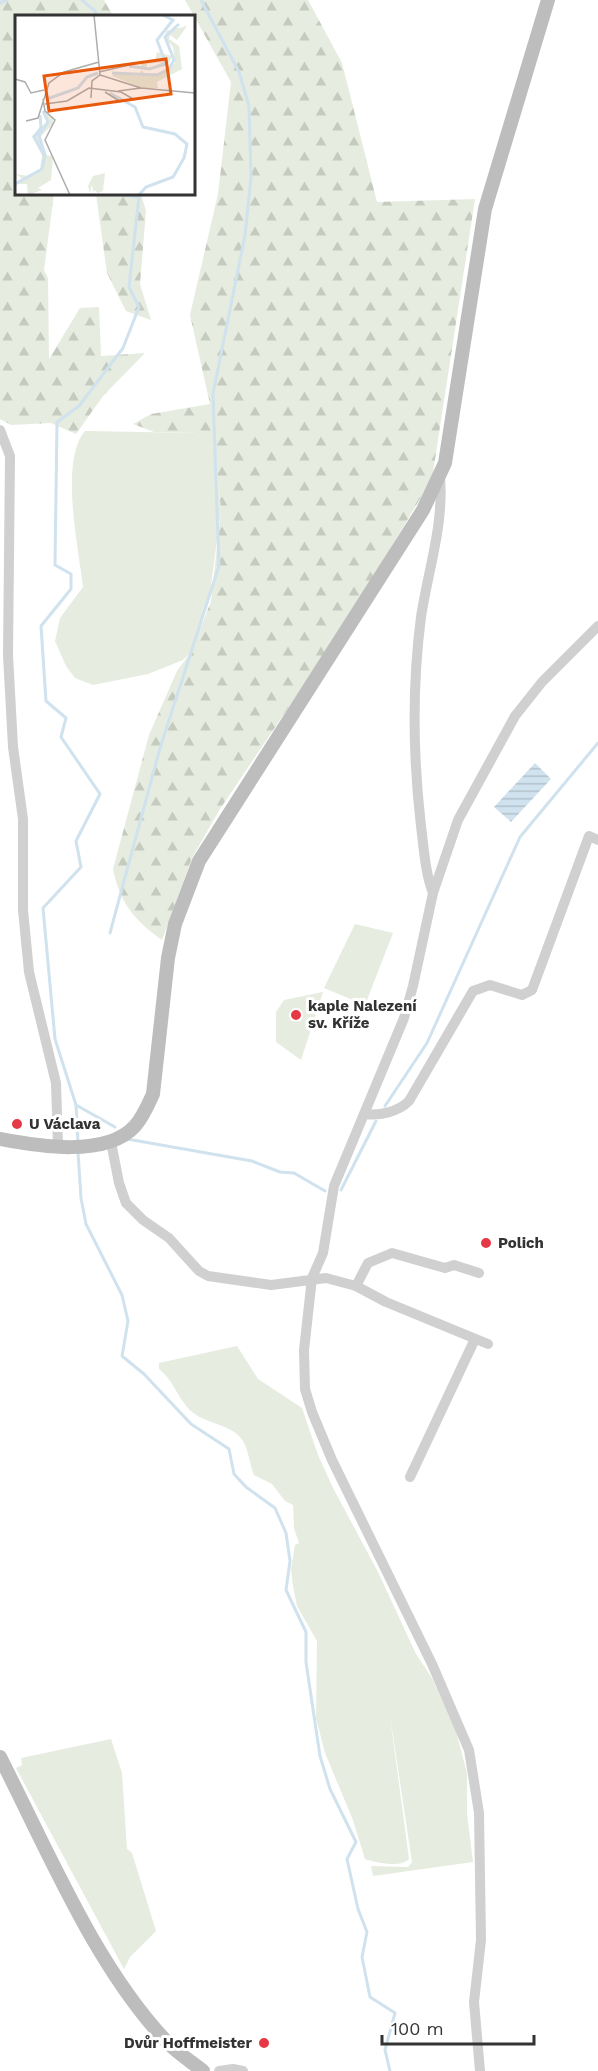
<svg xmlns="http://www.w3.org/2000/svg" width="598" height="2071" font-family="'Work Sans',sans-serif">
<defs>
<pattern id="forest-firs" width="22" height="20" patternUnits="userSpaceOnUse" patternTransform="scale(1.5)"><rect width="22" height="20" fill="#e6ecdf"/><path d="M5 1l3.5 6h-7zM16 11l3.5 6h-7z" fill="#c6cbc0"/></pattern>
<pattern id="water-rules" width="6" height="5" patternUnits="userSpaceOnUse" patternTransform="scale(1.5)"><rect width="6" height="5" fill="#cfe2ee"/><path d="M0 2.5h6" fill="none" stroke="#b2c2cd"/></pattern>
</defs>
<rect width="100%" height="100%" fill="#fff"/>
<g fill="#e6ecdf">
<path d="M85,431L195,433L215,449L221,510L210,593L191,652L183,660L148,674L93,685L75,678L66,666L55,641L60,618L83,587C79,549 59,461 85,431Z"/>
<polygon points="355,924 393,933 365,1005 324,988"/>
<polygon points="323,992 301,1060 276,1042 276,1012 284,1000"/>
<path d="M237,1346L258,1379L302,1408L318,1455L333,1488L378,1572L416,1654L432,1678L456,1731L467,1773V1814L473,1862L373,1876L371,1866L408,1867L412,1862L389,1709L409,1859C400,1868 378,1863 365,1859L353,1820L325,1753L316,1718L317,1641L297,1606L293,1586L291,1569L295,1545L299,1543L294,1528L293,1505L285,1501L272,1484L254,1475C250,1465 249,1453 244,1443C234,1422 203,1426 187,1407C176,1394 173,1380 159,1369V1363Z"/>
<polygon points="111,1739 122,1773 127,1849 132,1853 156,1931 130,1957 124,1969 16,1768 22,1765 21,1758"/>
</g>
<g fill="url(#forest-firs)">
<polygon points="0,0 104,0 113,16 16,16 16,194 54,194 44,270 48,278 49,359 80,308 99,307 101,356 145,353 103,396 76,434 51,423 11,425 0,419"/>
<path d="M185,0H308L342,63L377,202L475,199L432,479L344,625L220,809L192,858L162,940C134,920 120,903 113,869L149,735L177,671L191,652L211,601L221,510L215,449L195,433L154,432L133,424L151,414L210,404L190,315L218,194L231,82Z"/>
<polygon points="96,194 141,194 146,211 140,284 151,320 126,311 107,273"/>
</g>
<polygon fill="url(#water-rules)" points="535,763 551,779 511,822 494,807"/>
<g fill="none" stroke-linecap="round" stroke-linejoin="round">
<g stroke="#cfe2ee" stroke-width="3">
<polyline points="82,0 95,11 96,16"/>
<polyline points="0,3 7,0"/>
<polyline points="110,933 160,748 219,566 213,394 245,235 251,178 249,106 239,72 201,0"/>
<polyline points="76,1105 115,1127"/>
<polyline points="385,1106 427,1043 520,837 598,743"/>
<polyline points="127,1139 252,1161 280,1172 294,1173 325,1191"/>
<polyline points="78,1142 76,1105 55,1039 43,908 81,867 76,841 100,794 61,737 66,718 46,701 41,626 71,589 71,574 55,565 57,422 79,406 123,348 139,307 129,287 139,197 115,194"/>
<polyline points="78,1152 81,1198 86,1224 122,1295 128,1321 122,1356 144,1374 191,1424 229,1449 234,1474 246,1487 275,1508 286,1533 290,1561 286,1590 306,1632 306,1662 320,1756 330,1789 356,1842 347,1859 358,1909 367,1932 362,1957 370,1997 395,2013 385,2050 390,2071"/>
<polyline points="341,1190 376,1121"/>
</g>
<g stroke="#d0d0d0" stroke-width="10">
<polyline points="0,430 10,456 8,655 13,747 23,819 23,910 29,972 56,1083 58,1146"/>
<path d="M433,893C425,872 424,849 421,826C413,757 412,686 421,617C428,571 444,524 440,478"/>
<path d="M365,1114C379,1116 398,1112 409,1101L473,991L490,985L522,995L532,990L589,836L598,840"/>
<polyline points="111,1142 119,1183 126,1203 143,1220 169,1238 199,1271 208,1276 271,1285 326,1278 356,1286 386,1302 488,1344"/>
<polyline points="356,1286 368,1263 392,1253 445,1268 454,1265 479,1273"/>
<polyline points="410,1477 475,1339"/>
<polyline points="219,2071 233,2069 243,2071"/>
<polyline points="480,2071 474,2002 481,1940 479,1813 469,1750 432,1664 332,1460 312,1412 305,1389 304,1350 312,1278 323,1253 334,1186 404,1018 413,986 433,893 458,820 515,716 542,682 598,626"/>
</g>
<g stroke="#bdbdbd" stroke-width="14">
<path d="M0,1139C37,1146 106,1158 135,1126C143,1117 148,1105 153,1094L168,958L175,924L199,861L423,510L445,463L485,209L548,0"/>
<path d="M0,1757C48,1851 95,1966 167,2042C177,2053 192,2062 203,2071"/>
</g>
</g>
<g fill="#e63946" stroke="#fff" stroke-width="2">
<circle cx="296" cy="1015" r="6"/>
<circle cx="17" cy="1124" r="6"/>
<circle cx="486" cy="1243" r="6"/>
<circle cx="264" cy="2043" r="6"/>
</g>
<g text-anchor="middle" stroke-width="6" stroke-linejoin="round" paint-order="stroke">
<g font-size="15" font-weight="bold" fill="#333" stroke="#fff" text-anchor="start">
<text x="308" y="1011">kaple Nalezení<tspan x="308" dy="17">sv. Kříže</tspan></text>
<text x="29" y="1129">U Václava</text>
<text x="498" y="1248">Polich</text>
<text x="252" y="2048" text-anchor="end">Dvůr Hoffmeister</text>
</g>
</g>
<g transform="translate(15 15)">
<rect width="180" height="180" fill="#fff"/>
<path d="M172,11L162,25L155,20L154,24L164,31L167,54L142,67L143,73H126L97,61L101,57L123,61L127,55L129,59L148,58L160,48L158,32L150,23L151,16ZM142,37L157,41L154,48L133,55L147,47L132,49L131,55L126,52L127,46L140,45ZM29,98L38,102V109L25,122L31,140L38,141L36,165L23,173L27,175L13,180L12,169H1L7,163L0,159L14,161L25,155L27,140L17,121L32,106ZM90,158L88,176L83,178L79,175L78,178L77,169L75,178L73,171L78,161Z" fill="#e6ecdf"/>
<path fill="none" stroke="#cfe2ee" stroke-width="3" d="M114,51L134,54L151,49L142,25L158,5L148,0M97,58L142,60L154,54L159,45L150,22L164,9M95,78L120,92L128,112L160,119L172,129L169,143L158,162L131,172L124,180M32,84L63,73L72,62L83,58M25,100L26,113L19,122L29,140M0,169L27,154L30,140L24,120L33,107L28,96"/>
<path fill="none" stroke="#adadad" stroke-width="1.5" d="M79,0L85,60L126,73M84,57L127,47M0,64L10,67L16,78L29,75M103,76L126,73L180,78M90,77L106,87M76,83L77,66L85,60M28,84L30,96L40,105L30,125L55,180M30,89L52,86L74,73L106,77L120,85M11,106L23,103L34,68L49,57L84,47"/>
<path fill="#e8590c" fill-opacity="0.15" stroke="#e8590c" stroke-width="3" d="M151,44L156,79L34,96L29,61Z"/>
<rect width="180" height="180" fill="none" stroke="#333" stroke-width="3"/>
</g>
<path d="M382 2035v9h152v-9" fill="none" stroke="#333333" stroke-width="3"/>
<text x="391" y="2035" font-size="18" fill="#333333" stroke="#ffffff" stroke-width="4.5" paint-order="stroke">100 m</text>
</svg>
